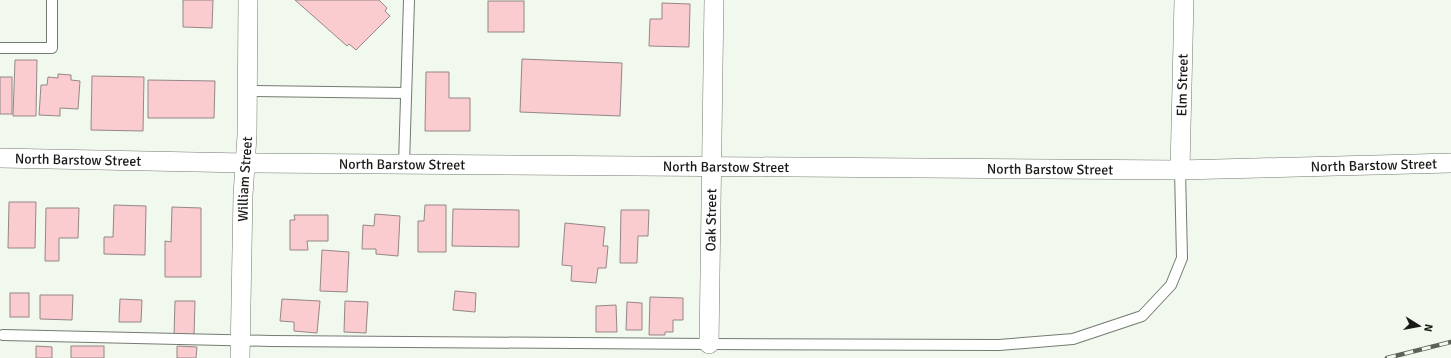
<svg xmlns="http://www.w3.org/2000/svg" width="1451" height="358" font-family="Signika,sans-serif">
<rect width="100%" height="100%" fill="#f1f8ed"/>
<g fill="#facbcf" stroke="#958788">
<polygon points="183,0 213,0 212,28 183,27"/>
<polygon points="295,0 379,0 387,8 385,11 390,16 356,50 349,44 347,46"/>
<rect x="488" y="1" width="36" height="31"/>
<polygon points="662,3 690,4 689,47 649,46 650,19 662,19"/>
<polygon points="522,59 622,63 620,116 520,112"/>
<polygon points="15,60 37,60 36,116 13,116"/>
<polygon points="426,72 449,72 449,98 470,98 470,131 425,131"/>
<polygon points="58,74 71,75 71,80 80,81 78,109 60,108 60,116 39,115 41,85 47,85 48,77 58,78"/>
<polygon points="92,76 144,77 143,131 91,130"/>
<rect x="0" y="77" width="12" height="37"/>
<polygon points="148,80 215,81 214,118 148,118"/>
<polygon points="9,202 36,202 35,248 8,248"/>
<polygon points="114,205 146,206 145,255 104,254 104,237 113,237"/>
<polygon points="425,205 446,205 446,252 418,252 418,221 424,221"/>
<polygon points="172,207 201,208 201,277 165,277 165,241 171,242"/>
<polygon points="46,208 79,208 78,238 59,238 59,261 45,261"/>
<polygon points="453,209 519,210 519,247 452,246"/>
<polygon points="621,210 649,210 648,236 638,236 637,263 620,263"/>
<polygon points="375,214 400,216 398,256 376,254 376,249 362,249 363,225 374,226"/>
<polygon points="294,215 328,215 328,241 307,241 308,250 290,250 290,220 295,220"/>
<polygon points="565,223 605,227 603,246 608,246 606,268 598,268 596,283 571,281 572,266 562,265"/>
<polygon points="322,250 349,252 347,292 320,291"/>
<polygon points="455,291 476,293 475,312 453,310"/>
<rect x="10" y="293" width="19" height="24"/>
<polygon points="40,295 73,295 72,320 40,319"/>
<polygon points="650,297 683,298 683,320 673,320 673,332 665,332 665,335 649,335"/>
<polygon points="120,299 142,300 141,322 119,322"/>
<polygon points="282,299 320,301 317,333 294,331 294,322 280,321"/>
<polygon points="175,301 195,301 194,336 174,336"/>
<polygon points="345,301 368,302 366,333 344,332"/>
<polygon points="627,302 642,303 642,330 626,330"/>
<polygon points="616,305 617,332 596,332 596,306"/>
<polygon points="36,346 52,347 52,358 36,358"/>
<rect x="71" y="346" width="33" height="12"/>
<polygon points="177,346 197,347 196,358 177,358"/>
</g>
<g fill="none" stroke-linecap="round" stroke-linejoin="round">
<g stroke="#747b71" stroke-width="12">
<g id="service">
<polyline points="0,48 52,48 52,0"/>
<polyline points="247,91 406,93"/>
<polyline points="404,164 409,0"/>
<polyline points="3,335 271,341 709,344 999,345 1073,339 1142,316 1171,285 1182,258 1180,170"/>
</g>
</g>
<g stroke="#747b71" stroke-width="20">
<g id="minor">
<path id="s1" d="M0,158L245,163L1180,170L1451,163"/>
<path id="s2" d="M1180,170L1184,0"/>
<path id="s3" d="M709,344L714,0"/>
<path id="s4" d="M240,358L243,195L247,136L248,0"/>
</g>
</g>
<use href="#service" stroke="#fff" stroke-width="10"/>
<use href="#minor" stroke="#fff" stroke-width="19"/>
<g stroke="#5e615b" stroke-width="4.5">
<polyline id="rail" points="1387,358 1451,342"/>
</g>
<use href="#rail" stroke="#f1f8ed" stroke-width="3" stroke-dasharray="9" stroke-linecap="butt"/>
</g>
<g text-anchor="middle" stroke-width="4" stroke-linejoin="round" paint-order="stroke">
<g font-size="14" fill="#191b17" stroke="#f1f8ed">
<text dy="5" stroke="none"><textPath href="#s2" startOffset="85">Elm Street</textPath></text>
<text dy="5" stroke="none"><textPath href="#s1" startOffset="78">North Barstow Street</textPath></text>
<text dy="5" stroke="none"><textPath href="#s1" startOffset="402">North Barstow Street</textPath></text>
<text dy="5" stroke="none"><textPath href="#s1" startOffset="1374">North Barstow Street</textPath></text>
<text dy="5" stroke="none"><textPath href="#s1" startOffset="726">North Barstow Street</textPath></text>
<text dy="5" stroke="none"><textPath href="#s1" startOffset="1050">North Barstow Street</textPath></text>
<text dy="5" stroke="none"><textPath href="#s4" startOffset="179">William Street</textPath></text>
<text dy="5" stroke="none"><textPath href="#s3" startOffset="124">Oak Street</textPath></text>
</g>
</g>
<g transform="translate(1419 326) rotate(101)" stroke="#f1f8ed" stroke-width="3" paint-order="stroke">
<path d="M0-3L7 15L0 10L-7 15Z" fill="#191b17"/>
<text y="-6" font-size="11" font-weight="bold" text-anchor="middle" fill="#191b17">N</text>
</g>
</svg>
